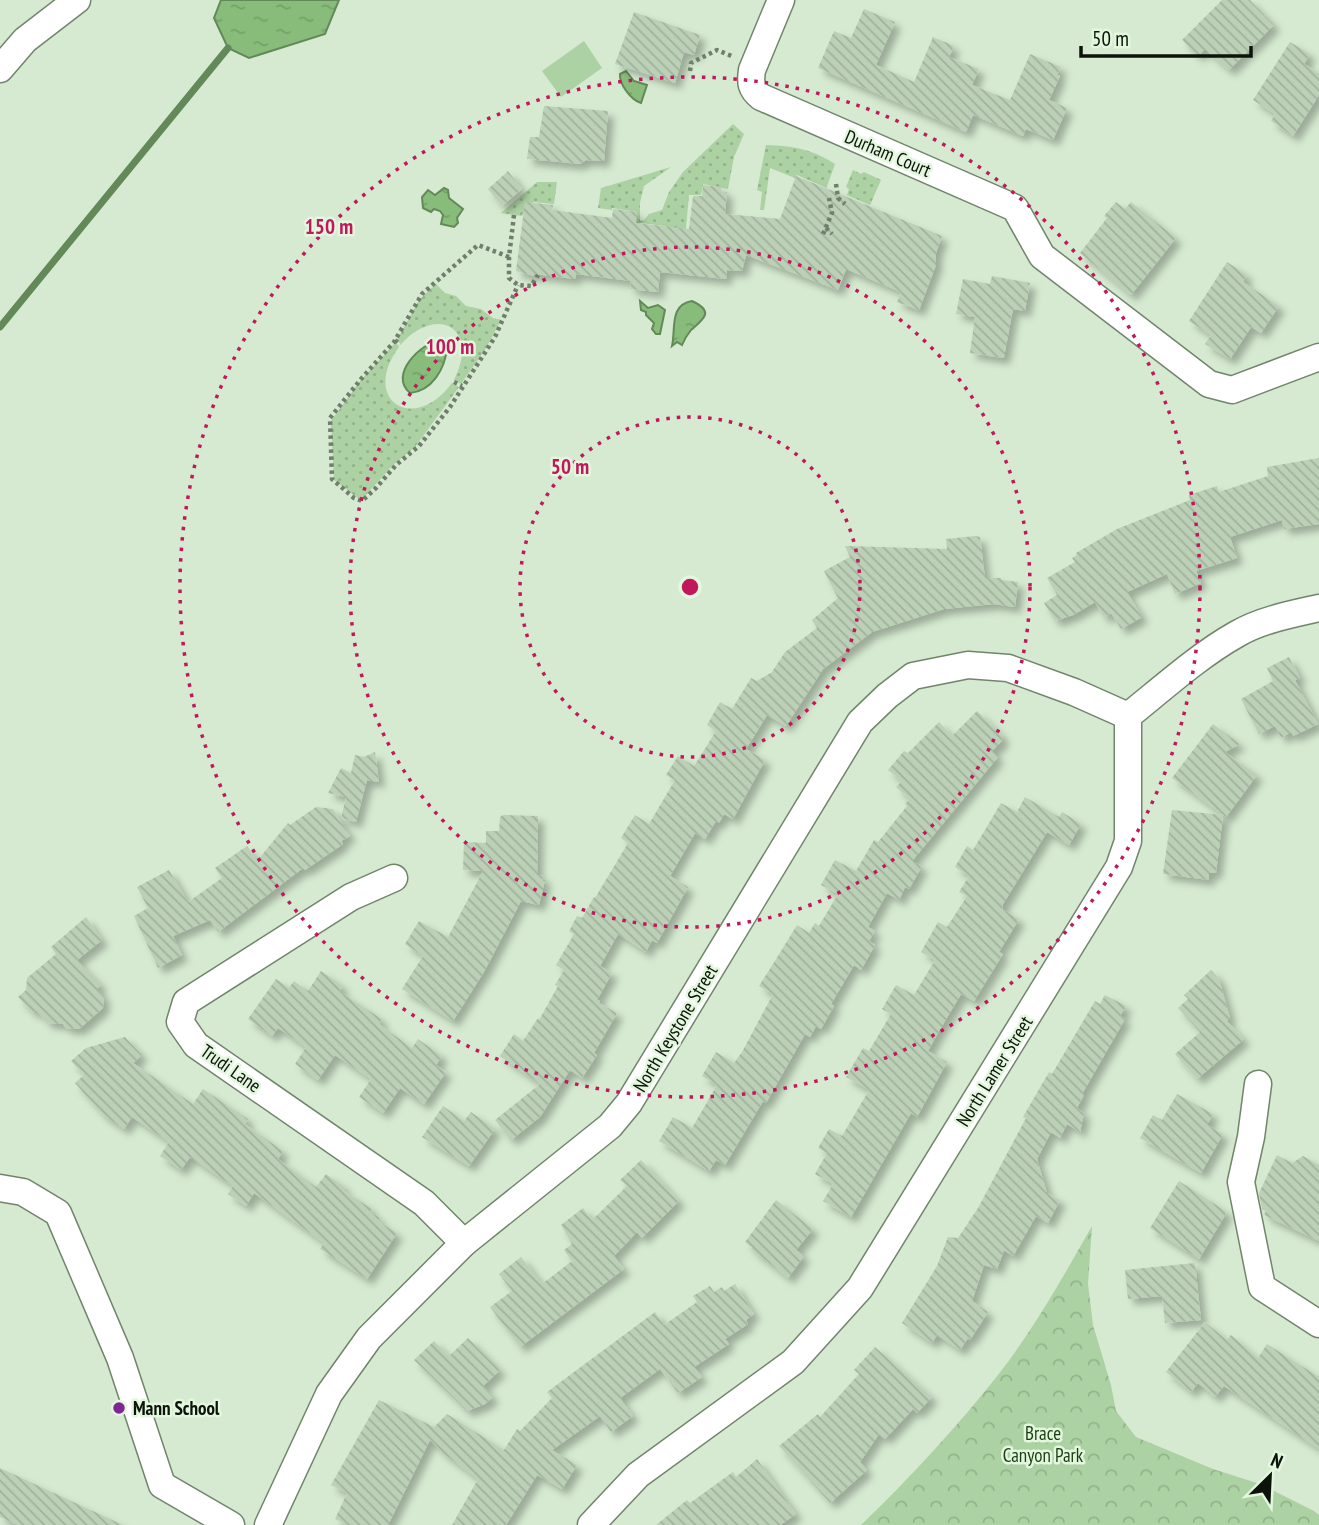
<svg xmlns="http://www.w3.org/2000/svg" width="1319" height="1525" font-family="'PT Sans Narrow',sans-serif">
<defs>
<pattern id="grass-dots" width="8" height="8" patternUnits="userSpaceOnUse" patternTransform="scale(1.75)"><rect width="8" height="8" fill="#acd1a3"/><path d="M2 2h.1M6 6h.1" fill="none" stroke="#93b38b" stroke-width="1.8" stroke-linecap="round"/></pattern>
<pattern id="park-crowns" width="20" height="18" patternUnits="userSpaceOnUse" patternTransform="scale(1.75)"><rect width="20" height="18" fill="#acd1a3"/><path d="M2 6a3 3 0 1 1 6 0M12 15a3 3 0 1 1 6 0" fill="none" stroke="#93b38b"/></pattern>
<pattern id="water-ripples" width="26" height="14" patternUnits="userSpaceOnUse" patternTransform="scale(1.75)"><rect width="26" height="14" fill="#88bc7b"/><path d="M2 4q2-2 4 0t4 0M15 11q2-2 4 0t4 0" fill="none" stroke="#74a169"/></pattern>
<pattern id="building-back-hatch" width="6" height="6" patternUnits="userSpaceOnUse" patternTransform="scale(1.75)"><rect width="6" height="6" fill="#bbd0b6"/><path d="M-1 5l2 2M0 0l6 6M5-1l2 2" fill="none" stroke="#a0b29b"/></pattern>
<filter id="shadow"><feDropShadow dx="6" dy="6" stdDeviation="3.5" flood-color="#0004"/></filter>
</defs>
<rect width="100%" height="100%" fill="#d5ead0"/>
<g fill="url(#grass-dots)">
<polygon points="733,124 744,134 734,157 728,189 703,184 701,195 689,195 685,239 665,226 641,223 635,227 637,212 612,208 612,210 598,208 601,188 671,167 644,186 640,203 640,221 644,220 649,214 662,210 669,192 683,172"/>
<path d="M766,145C793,146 812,149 835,164L826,189L825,187L797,175L795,178L770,168L764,210H760L762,192L757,190Z"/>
<polygon points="853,170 861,174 864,172 881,180 870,205 847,195 849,189 846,187"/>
<polygon points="537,182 557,182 554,204 533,202 531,214 523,213 522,216 501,213"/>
<path d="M436,284L445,293L456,296L466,306L481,309L493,318L501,320L486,348L461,384L454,380C480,330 439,303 401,344L397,340L419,300Z"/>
<path d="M396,342L399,347C360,400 414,435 452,383L459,387L415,447L393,465L364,497L359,499L334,480L331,421L360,381Z"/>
</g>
<path fill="url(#park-crowns)" d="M1092,1226L1088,1284L1093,1325L1111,1385L1116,1411L1136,1437L1213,1469L1260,1484L1314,1511L1319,1515V1525H861C910,1478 956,1428 998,1375C1034,1329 1063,1277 1092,1226Z"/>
<polygon fill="#acd1a3" points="584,41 602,68 561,97 542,71"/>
<g fill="url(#water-ripples)" stroke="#638959" stroke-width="2">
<polygon points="221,0 339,0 325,34 249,58 228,48 214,18"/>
<path d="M626,71L634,81L647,85L641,103C631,100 619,84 620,74Z"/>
<polygon points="444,188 448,190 449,198 463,209 457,218 458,223 454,227 441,224 443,215 440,211 434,209 431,212 423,208 422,197 428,190 435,195"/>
<polygon points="640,301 648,308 658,305 665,310 660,334 656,334 652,329 654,323 646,315 646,312 641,310"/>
<path d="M692,301C716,312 702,320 691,330C687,335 684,340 682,345L677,342L672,346C676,328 669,305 692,301Z"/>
<path d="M440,340L447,348C445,369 432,391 410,393C388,375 421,343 440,340Z"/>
</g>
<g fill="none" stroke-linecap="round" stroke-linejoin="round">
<polyline stroke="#638959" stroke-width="7" points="0,327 228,48"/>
</g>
<g fill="url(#building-back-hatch)" filter="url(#shadow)">
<polygon points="1222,0 1250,0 1274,25 1229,70 1205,49 1198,56 1182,40"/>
<polygon points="864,9 895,22 876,65 914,82 933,37 954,46 949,57 979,69 972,85 1010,100 1030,54 1061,67 1057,75 1060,76 1049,100 1067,108 1053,140 1026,129 1023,136 973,115 966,132 818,68 834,31 851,38"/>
<polygon points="634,12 700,35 694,55 684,52 675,83 615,64"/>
<polygon points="1290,42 1310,54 1304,64 1319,73 1319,95 1293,136 1271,121 1275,114 1253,100"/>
<polygon points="544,106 608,111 604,161 586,160 580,164 527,159 530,137 539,137"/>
<polygon points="508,171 522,189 502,206 488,189"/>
<polygon points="796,176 942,236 936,253 936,265 919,310 897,302 901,292 846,269 838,290 746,255 742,271 727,270 726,279 660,272 658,292 630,289 631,281 576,274 575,279 534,274 534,276 516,271 525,202 553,205 552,210 612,218 613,209 637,212 636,223 689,229 693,196 702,196 703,185 721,187 721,191 727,192 725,214 780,219"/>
<polygon points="1116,202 1125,209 1131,202 1176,238 1131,295 1080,253 1107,218 1104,216"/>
<polygon points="1227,262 1247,275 1243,282 1279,306 1261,333 1251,327 1230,359 1205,344 1211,335 1189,321"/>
<polygon points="992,276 1030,283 1025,311 1013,309 1004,357 1002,358 970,353 975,317 956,314 963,279 990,284"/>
<polygon points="1319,458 1319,524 1284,529 1282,520 1230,537 1237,558 1196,571 1201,583 1175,594 1167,574 1127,592 1142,617 1121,629 1111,613 1104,618 1095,602 1073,615 1055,621 1044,603 1057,595 1047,578 1075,562 1072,558 1077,555 1076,553 1117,529 1190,500 1189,495 1217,486 1219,492 1268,476 1267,467"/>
<polygon points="975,536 980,537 985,578 1001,578 1001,580 1018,582 1015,607 994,604 944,609 872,632 823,669 786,726 767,715 746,749 765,760 733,819 724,814 719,823 716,821 705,839 695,833 670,876 688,887 657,943 652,940 646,952 618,934 600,966 612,973 597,1000 600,1001 599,1003 617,1013 594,1053 597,1055 582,1078 570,1070 540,1117 511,1140 495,1120 540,1084 500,1056 514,1034 523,1041 538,1018 539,1020 558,986 555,985 564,970 556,965 574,934 569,931 577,916 582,918 594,897 595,898 628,843 621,838 635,815 649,824 675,780 666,775 678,756 694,766 716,731 707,725 720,702 732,709 751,678 757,681 772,672 785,652 817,628 812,620 838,598 824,571 850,557 845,546 947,549 946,539"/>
<polygon points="1289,657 1300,678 1295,680 1318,724 1293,736 1291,732 1281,738 1275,726 1259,734 1241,699 1273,681 1267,668"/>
<polygon points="977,711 1003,736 1001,738 1003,740 992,751 998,757 912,861 922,866 909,889 905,887 899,900 887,893 868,927 875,931 869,941 875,945 861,970 854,965 831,1004 834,1006 821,1029 816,1026 810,1037 805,1034 766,1103 763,1101 725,1165 716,1160 709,1171 659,1141 673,1117 692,1128 717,1085 702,1076 716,1052 734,1063 742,1052 773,994 759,986 773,964 797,925 809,933 815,923 819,926 838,894 821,885 835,860 856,871 874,840 878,842 907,806 905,804 910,799 896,787 902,781 888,770 904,751 908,753 939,722 952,736"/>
<polygon points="1213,724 1240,744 1225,752 1257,775 1226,817 1172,778"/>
<polygon points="375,752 379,782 367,780 356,822 341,818 346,797 328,793 341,768 351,773 355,755 364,757"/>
<polygon points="1025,797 1059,817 1062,812 1081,824 1069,845 1047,832 1003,904 1002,909 1019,919 999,952 1003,954 974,1001 961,994 939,1031 928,1051 947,1062 917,1117 911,1113 851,1217 823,1201 833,1184 815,1174 827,1153 818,1148 829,1129 842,1136 869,1090 846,1077 863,1048 869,1051 891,1014 882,1009 896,985 914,995 935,960 921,952 938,922 947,927 967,896 959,892 969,876 955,867 967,846 973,850 1001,803 1017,812"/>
<polygon points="316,807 333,809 350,836 341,841 343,844 305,870 303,868 218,932 210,920 173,936 182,955 158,968 134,916 148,908 137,887 169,870 188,902 222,878 215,868 247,846 257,861 288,823 290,825"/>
<polygon points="1172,810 1223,815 1216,873 1209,873 1209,880 1163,874"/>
<polygon points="503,815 538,816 537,875 543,876 542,880 545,880 539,905 521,901 485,970 453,1021 402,989 423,956 405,944 419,921 448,937 483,871 463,870 464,842 486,843 486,831 499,831 500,817"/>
<polygon points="86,917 102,940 77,960 101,985 97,989 104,996 103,1008 79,1029 66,1028 63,1024 48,1023 36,1010 33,1013 18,997 26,990 27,978 56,954 51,947"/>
<polygon points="1211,970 1219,979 1230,1018 1227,1021 1244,1039 1197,1079 1175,1054 1200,1032 1178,1008 1188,999 1184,995"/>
<polygon points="321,971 343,986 339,991 382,1019 379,1024 412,1048 418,1039 442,1056 436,1065 446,1072 424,1104 400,1088 383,1113 359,1097 371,1079 335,1055 318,1080 295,1064 306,1047 278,1028 272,1036 248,1019 276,979 289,988 294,981 308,991"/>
<polygon points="1105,995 1126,1006 1120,1016 1125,1019 1082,1094 1084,1095 1077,1108 1084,1113 1080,1132 1067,1124 1060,1138 1051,1132 1037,1159 1047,1193 1060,1200 1048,1223 1036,1216 1013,1256 1004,1250 997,1269 984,1265 972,1301 988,1312 970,1340 968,1338 960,1350 937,1335 932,1343 902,1323 937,1266 948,1237 958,1238 978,1208 1026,1118 1023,1117 1049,1072 1052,1074 1095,1001 1100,1004"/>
<polygon points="125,1037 142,1055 133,1063 193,1104 203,1089 248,1119 245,1124 283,1151 278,1159 316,1187 326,1174 345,1187 343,1190 372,1209 370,1212 380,1218 378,1221 397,1233 367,1279 320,1249 324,1243 254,1193 246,1206 228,1194 233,1186 190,1157 181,1170 160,1156 169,1142 132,1117 124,1129 103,1115 75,1083 84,1075 71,1061 86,1048"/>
<polygon points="1177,1094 1213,1114 1207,1125 1223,1134 1201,1173 1140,1138 1153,1115 1162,1120"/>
<polygon points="443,1106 464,1121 471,1112 495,1129 469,1166 422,1137"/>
<polygon points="1277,1155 1292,1163 1303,1156 1319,1165 1319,1241 1264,1215 1266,1211 1262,1209 1259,1193"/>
<polygon points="641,1160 679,1201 642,1238 637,1232 614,1256 624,1269 520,1347 490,1307 512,1291 499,1274 521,1257 542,1284 572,1261 564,1250 572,1244 561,1225 583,1208 592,1220 627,1186 620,1180"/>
<polygon points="1179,1181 1227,1212 1199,1259 1150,1228"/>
<polygon points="776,1200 813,1229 796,1250 804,1256 788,1278 751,1249 753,1248 745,1242"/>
<polygon points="1195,1263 1201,1320 1165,1323 1162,1296 1128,1299 1125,1270"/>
<polygon points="735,1284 754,1314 746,1320 748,1324 725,1339 729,1344 694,1367 702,1377 678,1393 660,1369 620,1398 633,1416 611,1432 600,1416 552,1450 577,1465 562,1489 537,1475 506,1525 452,1525 478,1479 444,1454 430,1440 388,1525 348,1525 335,1519 347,1493 331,1485 379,1400 434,1427 447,1414 504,1450 517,1429 520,1431 552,1398 547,1392 655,1312 664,1325 697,1302 693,1296 710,1286 714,1292 722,1287 724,1291"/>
<polygon points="1205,1322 1227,1340 1231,1335 1258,1358 1267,1344 1319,1377 1319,1449 1224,1386 1215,1397 1198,1383 1191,1392 1166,1372"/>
<polygon points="468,1338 500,1370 483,1386 493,1397 485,1404 467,1411 414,1360 434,1341 449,1356"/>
<polygon points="875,1347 932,1397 917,1413 913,1409 885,1439 879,1434 860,1462 867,1470 830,1503 779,1446 818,1414 820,1417 859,1374 854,1370"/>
<polygon points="757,1459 796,1514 780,1525 656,1525 687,1500 690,1503 733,1472 736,1477"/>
<polygon points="0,1468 123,1525 18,1525 0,1517"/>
</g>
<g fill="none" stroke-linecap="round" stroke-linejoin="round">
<g stroke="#71846c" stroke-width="29">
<g id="minor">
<path d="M781,0L752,70C750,83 751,89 761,97L1015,208L1042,256L1209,384L1232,390L1319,357"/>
<polyline points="0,69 25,40 77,0"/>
<polyline points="394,878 351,897 186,1002 180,1022 196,1045 424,1203 464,1243"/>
<polyline points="1258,1084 1251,1137 1241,1182 1262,1287 1319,1324"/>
<polyline points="0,1188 23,1192 58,1213 120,1358 162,1485 231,1525"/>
<polyline points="268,1525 329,1394 369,1338 464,1243 610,1126 629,1103 860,722 887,696 913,676 968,665 1008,668 1074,692 1128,716"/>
<path d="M591,1525L638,1475L793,1362L860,1288L1119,867L1128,841V716C1163,688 1198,656 1237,634C1261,620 1292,614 1319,608"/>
</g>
</g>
<g stroke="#707e6c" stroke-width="4.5" stroke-dasharray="3.5 3.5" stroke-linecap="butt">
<polyline points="690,71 691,63 717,50 734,57"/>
<polyline points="836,184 838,198 845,204"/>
<polyline points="514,215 509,257 509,278 518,285 531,286 538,275"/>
<polyline points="826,228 832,234"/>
<polyline points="823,234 832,213 829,198"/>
<polyline points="509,257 478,245 422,294 394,342 361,379 330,418 332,479 354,498 362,501 376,488 396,465 419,446 450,407 495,337 518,285"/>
<polyline points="395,340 400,345"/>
<polyline points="454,382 462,386"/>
</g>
<use href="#minor" stroke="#fff" stroke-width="26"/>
</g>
<g fill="none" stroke="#c2185b" stroke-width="3.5" stroke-dasharray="3.5 7">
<circle cx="690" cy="587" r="170"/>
<circle cx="690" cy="587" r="340"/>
<circle cx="690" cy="587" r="510"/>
</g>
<circle fill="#802694" stroke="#e2f7dd" stroke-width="2.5" cx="119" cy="1408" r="7"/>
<g text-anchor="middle" stroke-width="5" stroke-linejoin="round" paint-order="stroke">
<g font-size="19" fill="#0c130a" stroke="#e2f7dd">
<text transform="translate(888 153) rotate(23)" y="7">Durham Court</text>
<text transform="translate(675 1028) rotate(-59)" y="7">North Keystone Street</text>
<text transform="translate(231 1068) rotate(35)" y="7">Trudi Lane</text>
<text transform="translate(994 1071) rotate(-58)" y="7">North Lamer Street</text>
</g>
<g font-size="19" font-weight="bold" fill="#0c130a" stroke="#e2f7dd" text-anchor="start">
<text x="133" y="1415">Mann School</text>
</g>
<g font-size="19" fill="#1b3e11" stroke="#e2f7dd">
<text x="1043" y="1440">Brace<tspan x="1043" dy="22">Canyon Park</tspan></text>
</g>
</g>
<circle cx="690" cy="587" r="10" fill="#c2185b" stroke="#e2f7dd" stroke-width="3.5"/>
<g font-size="21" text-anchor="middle" font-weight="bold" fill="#c2185b" stroke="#e2f7dd" stroke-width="5" stroke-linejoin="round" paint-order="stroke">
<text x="329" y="234">150 m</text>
<text x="450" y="354">100 m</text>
<text x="570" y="474">50 m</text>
</g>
<g transform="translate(1270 1476) rotate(24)" stroke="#e2f7dd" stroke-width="5" paint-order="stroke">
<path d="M0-5L12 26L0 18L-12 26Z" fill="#0c130a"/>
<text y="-10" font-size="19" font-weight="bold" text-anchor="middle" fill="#0c130a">N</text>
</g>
<path d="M1081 46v10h170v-10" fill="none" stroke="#0c130a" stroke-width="3.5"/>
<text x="1092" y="46" font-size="21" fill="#0c130a" stroke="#e2f7dd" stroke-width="5" paint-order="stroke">50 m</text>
</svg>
